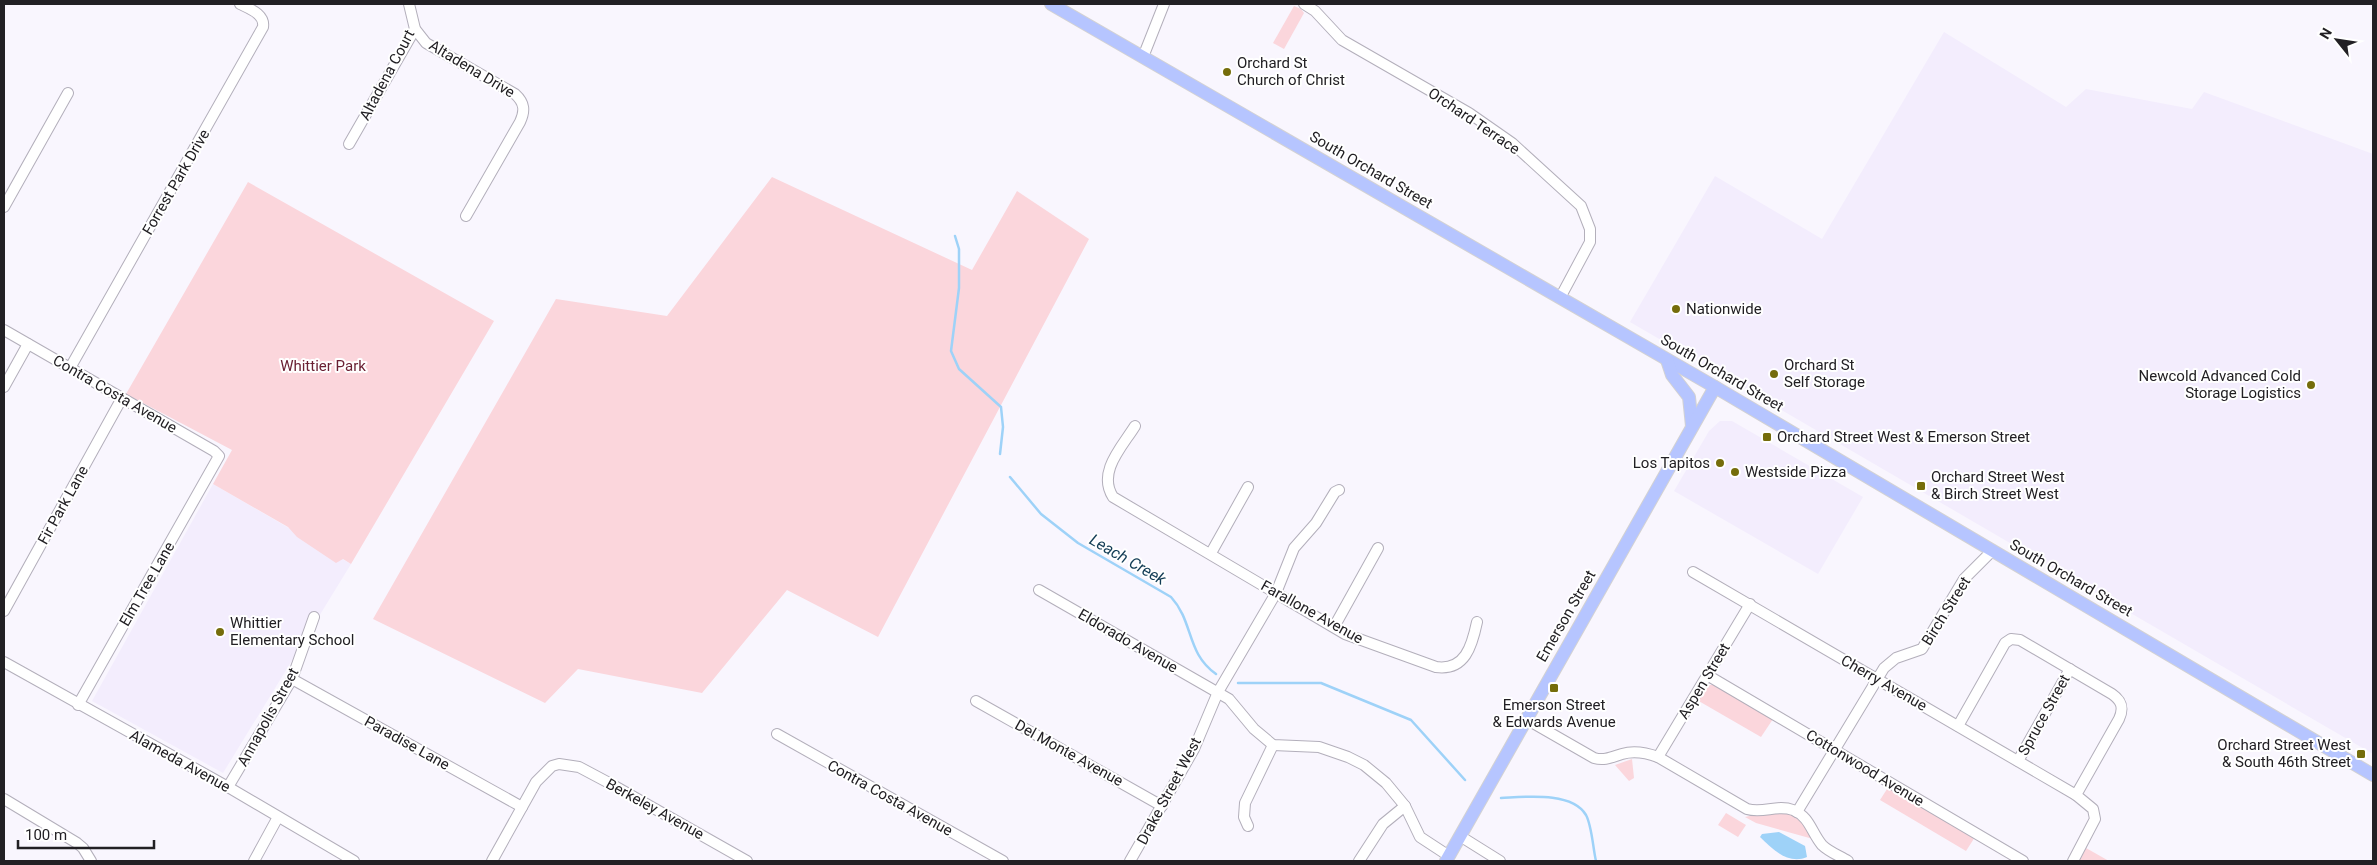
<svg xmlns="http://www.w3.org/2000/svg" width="2377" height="865" font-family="Roboto,sans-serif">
<rect width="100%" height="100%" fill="#f9f6fe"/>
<g fill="#f3edfd">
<polygon points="1944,32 2066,107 2086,89 2192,109 2204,92 2373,154 2373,754 1630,322 1715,176 1822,239"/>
<polygon points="1720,421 1732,421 1863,497 1818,574 1674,491 1709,431"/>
<polygon points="213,484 351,564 223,773 92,701"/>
</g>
<g fill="#fbd6dc">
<polygon points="1294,6 1301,9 1304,13 1284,49 1273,43"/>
<polygon points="772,177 972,270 1017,191 1089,239 878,637 787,590 702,693 578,669 545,703 373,619 556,299 667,316"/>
<polygon points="248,182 494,321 351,564 343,559 336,563 297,537 288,527 213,484 232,450 126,394"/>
<polygon points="1708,685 1714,685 1773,719 1761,737 1697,700"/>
<polygon points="1632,759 1634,778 1629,781 1615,765"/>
<polygon points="1889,786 1975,837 1966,851 1880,800"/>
<path d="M1770,811C1796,813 1800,817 1813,839L1756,823L1745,817Z"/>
<polygon points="1726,813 1746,825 1738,837 1718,825"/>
<polygon points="2086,848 2109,861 2078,861"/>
</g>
<path fill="#9ed2f8" d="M1779,832L1805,846L1807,857C1789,865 1773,850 1760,837L1762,834Z"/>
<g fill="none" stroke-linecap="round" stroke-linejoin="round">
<g stroke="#9ed2f8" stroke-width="2.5">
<polyline points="955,236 959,249 959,288 951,351 959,369 1001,407 1003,427 1000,454"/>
<path d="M1010,477L1041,514L1078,543L1171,597C1194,622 1186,653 1216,674"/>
<polyline points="1238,683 1321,683 1411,720 1465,780"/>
<path d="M1501,798C1524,797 1572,791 1586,815C1592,826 1593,849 1596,861"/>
</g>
<g stroke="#b3afbb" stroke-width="12">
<g id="minor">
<path d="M409,4L415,29L426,43L515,94C525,103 525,111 520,122L466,216"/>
<polyline points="1304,4 1315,11 1342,40 1469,113 1512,143 1581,206 1590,229 1590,242 1560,298"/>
<polyline points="1143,57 1164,4"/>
<polyline points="349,144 415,29"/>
<polyline points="4,207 68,93"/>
<polyline points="4,330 214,451 219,456 78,705"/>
<path d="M70,368L263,27C265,14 250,9 240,4"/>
<polyline points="4,387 28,344"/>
<path d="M1135,426C1122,447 1097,472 1113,497L1345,634L1436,667C1465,671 1472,646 1477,622"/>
<polyline points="1211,553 1248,487"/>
<polyline points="1693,572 2076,795"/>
<polyline points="1039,590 1229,699 1254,729 1273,745 1319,747 1348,757 1364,765 1386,783 1405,806 1420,837 1449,856"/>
<polyline points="4,611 122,398"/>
<polyline points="1334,627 1378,548"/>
<polyline points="4,662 228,787 354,861"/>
<polyline points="1707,675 2023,861"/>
<polyline points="292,679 522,807"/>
<polyline points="976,701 1162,806"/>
<path d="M1526,719L1594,758C1605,761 1612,757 1622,754C1635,750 1647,753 1658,757L1747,809C1763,814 1777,804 1793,810C1810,817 1811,832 1822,845C1829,852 1840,856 1848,861"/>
<path d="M1958,726L2005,643L2011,639L2020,640L2112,694C2122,701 2124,708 2119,719L2076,795L2093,809L2095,819L2073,861"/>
<polyline points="777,734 1003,861"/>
<polyline points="1658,757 1750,604"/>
<polyline points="2018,761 2070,669"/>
<polyline points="228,787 292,679 314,617"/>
<polyline points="4,799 77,843 83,848 91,861"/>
<polyline points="1797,812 1884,668 1896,658 1922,649 1964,579 1992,551"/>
<polyline points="1248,826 1244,817 1245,803 1273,745"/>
<polyline points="1460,836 1500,861"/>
<polyline points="254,861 278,817"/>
<polyline points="492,861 536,782 552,766 559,764 579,767 611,784 747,861"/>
<polyline points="1130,861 1194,749 1218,692 1276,593 1294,548 1316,523 1335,492 1339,490"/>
<polyline points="1359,861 1383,824 1405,806"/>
</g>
</g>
<g stroke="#d3d2d3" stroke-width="14">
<g id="major">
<polyline points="1051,4 1715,387 2373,775"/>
<polyline points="1667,360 1672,375 1689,397 1692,426"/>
<polyline points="1446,861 1715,387"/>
</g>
</g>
<use href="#minor" stroke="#fff" stroke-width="10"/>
<use href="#major" stroke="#b6c5ff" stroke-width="12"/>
</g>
<g fill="#756d0b" stroke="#fff" stroke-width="2">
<circle cx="1227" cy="72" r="5"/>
<circle cx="1676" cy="309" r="5"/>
<circle cx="1774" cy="374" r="5"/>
<circle cx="2311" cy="385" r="5"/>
<rect x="1762" y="432" width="10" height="10" rx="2.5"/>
<circle cx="1720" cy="463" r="5"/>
<circle cx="1735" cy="472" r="5"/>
<rect x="1916" y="481" width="10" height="10" rx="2.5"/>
<circle cx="220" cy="632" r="5"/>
<rect x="1549" y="683" width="10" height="10" rx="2.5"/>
<rect x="2356" y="749" width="10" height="10" rx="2.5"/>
</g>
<g text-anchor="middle" stroke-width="4" stroke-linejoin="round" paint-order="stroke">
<g font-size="15" fill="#222024" stroke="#fff" text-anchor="start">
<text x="1237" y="68">Orchard St<tspan x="1237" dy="17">Church of Christ</tspan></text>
<text x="1686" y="314">Nationwide</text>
<text x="1784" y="370">Orchard St<tspan x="1784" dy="17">Self Storage</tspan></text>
<text x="2301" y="381" text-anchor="end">Newcold Advanced Cold<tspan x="2301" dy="17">Storage Logistics</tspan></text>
<text x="1777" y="442">Orchard Street West &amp; Emerson Street</text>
<text x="1710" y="468" text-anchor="end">Los Tapitos</text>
<text x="1745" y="477">Westside Pizza</text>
<text x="1931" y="482">Orchard Street West<tspan x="1931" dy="17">&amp; Birch Street West</tspan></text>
<text x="230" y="628">Whittier<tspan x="230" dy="17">Elementary School</tspan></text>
<text x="1554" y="710" text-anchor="middle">Emerson Street<tspan x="1554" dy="17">&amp; Edwards Avenue</tspan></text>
<text x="2351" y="750" text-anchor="end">Orchard Street West<tspan x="2351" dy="17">&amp; South 46th Street</tspan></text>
</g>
<g font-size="15" fill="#222024" stroke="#fff">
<text transform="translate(472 69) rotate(31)" y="5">Altadena Drive</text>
<text transform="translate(387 75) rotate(-62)" y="5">Altadena Court</text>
<text transform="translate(1474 121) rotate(34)" y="5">Orchard Terrace</text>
<text transform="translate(1371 170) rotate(30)" y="5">South Orchard Street</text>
<text transform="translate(176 182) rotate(-60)" y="5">Forrest Park Drive</text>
<text transform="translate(1722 373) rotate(30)" y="5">South Orchard Street</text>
<text transform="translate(115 394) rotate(30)" y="5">Contra Costa Avenue</text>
<text transform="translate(63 505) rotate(-61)" y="5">Fir Park Lane</text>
<text transform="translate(2071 578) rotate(30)" y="5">South Orchard Street</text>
<text transform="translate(147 584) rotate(-60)" y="5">Elm Tree Lane</text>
<text transform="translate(1946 611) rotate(-58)" y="5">Birch Street</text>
<text transform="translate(1312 612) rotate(29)" y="5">Farallone Avenue</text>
<text transform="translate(1566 616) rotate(-60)" y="5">Emerson Street</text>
<text transform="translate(1128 641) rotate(30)" y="5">Eldorado Avenue</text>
<text transform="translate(1704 681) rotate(-59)" y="5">Aspen Street</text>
<text transform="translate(1884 683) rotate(30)" y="5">Cherry Avenue</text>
<text transform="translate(2044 715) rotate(-61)" y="5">Spruce Street</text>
<text transform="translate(268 717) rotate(-61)" y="5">Annapolis Street</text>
<text transform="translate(407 743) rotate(29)" y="5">Paradise Lane</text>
<text transform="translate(1069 753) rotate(29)" y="5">Del Monte Avenue</text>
<text transform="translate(180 761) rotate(29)" y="5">Alameda Avenue</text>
<text transform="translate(1865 768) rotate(31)" y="5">Cottonwood Avenue</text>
<text transform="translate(1169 791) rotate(-62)" y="5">Drake Street West</text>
<text transform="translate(890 798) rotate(29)" y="5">Contra Costa Avenue</text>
<text transform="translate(655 809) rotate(29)" y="5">Berkeley Avenue</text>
</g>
<g font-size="15" fill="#6a2033" stroke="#fff">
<text x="323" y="371">Whittier Park</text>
</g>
<g font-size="16" font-style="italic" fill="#123c55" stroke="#fff">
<text transform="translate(1128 559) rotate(30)" y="6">Leach Creek</text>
</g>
</g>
<rect width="2377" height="865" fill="none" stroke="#222024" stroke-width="10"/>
<g transform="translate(2337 40) rotate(300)" stroke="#ffffff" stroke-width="4" paint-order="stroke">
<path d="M0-4L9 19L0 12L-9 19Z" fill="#222024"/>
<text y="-8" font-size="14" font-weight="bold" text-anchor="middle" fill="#222024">N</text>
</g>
<path d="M18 840v8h136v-8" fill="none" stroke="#222024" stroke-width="2.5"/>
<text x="25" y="840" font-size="15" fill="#222024" stroke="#ffffff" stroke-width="4" paint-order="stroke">100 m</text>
</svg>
